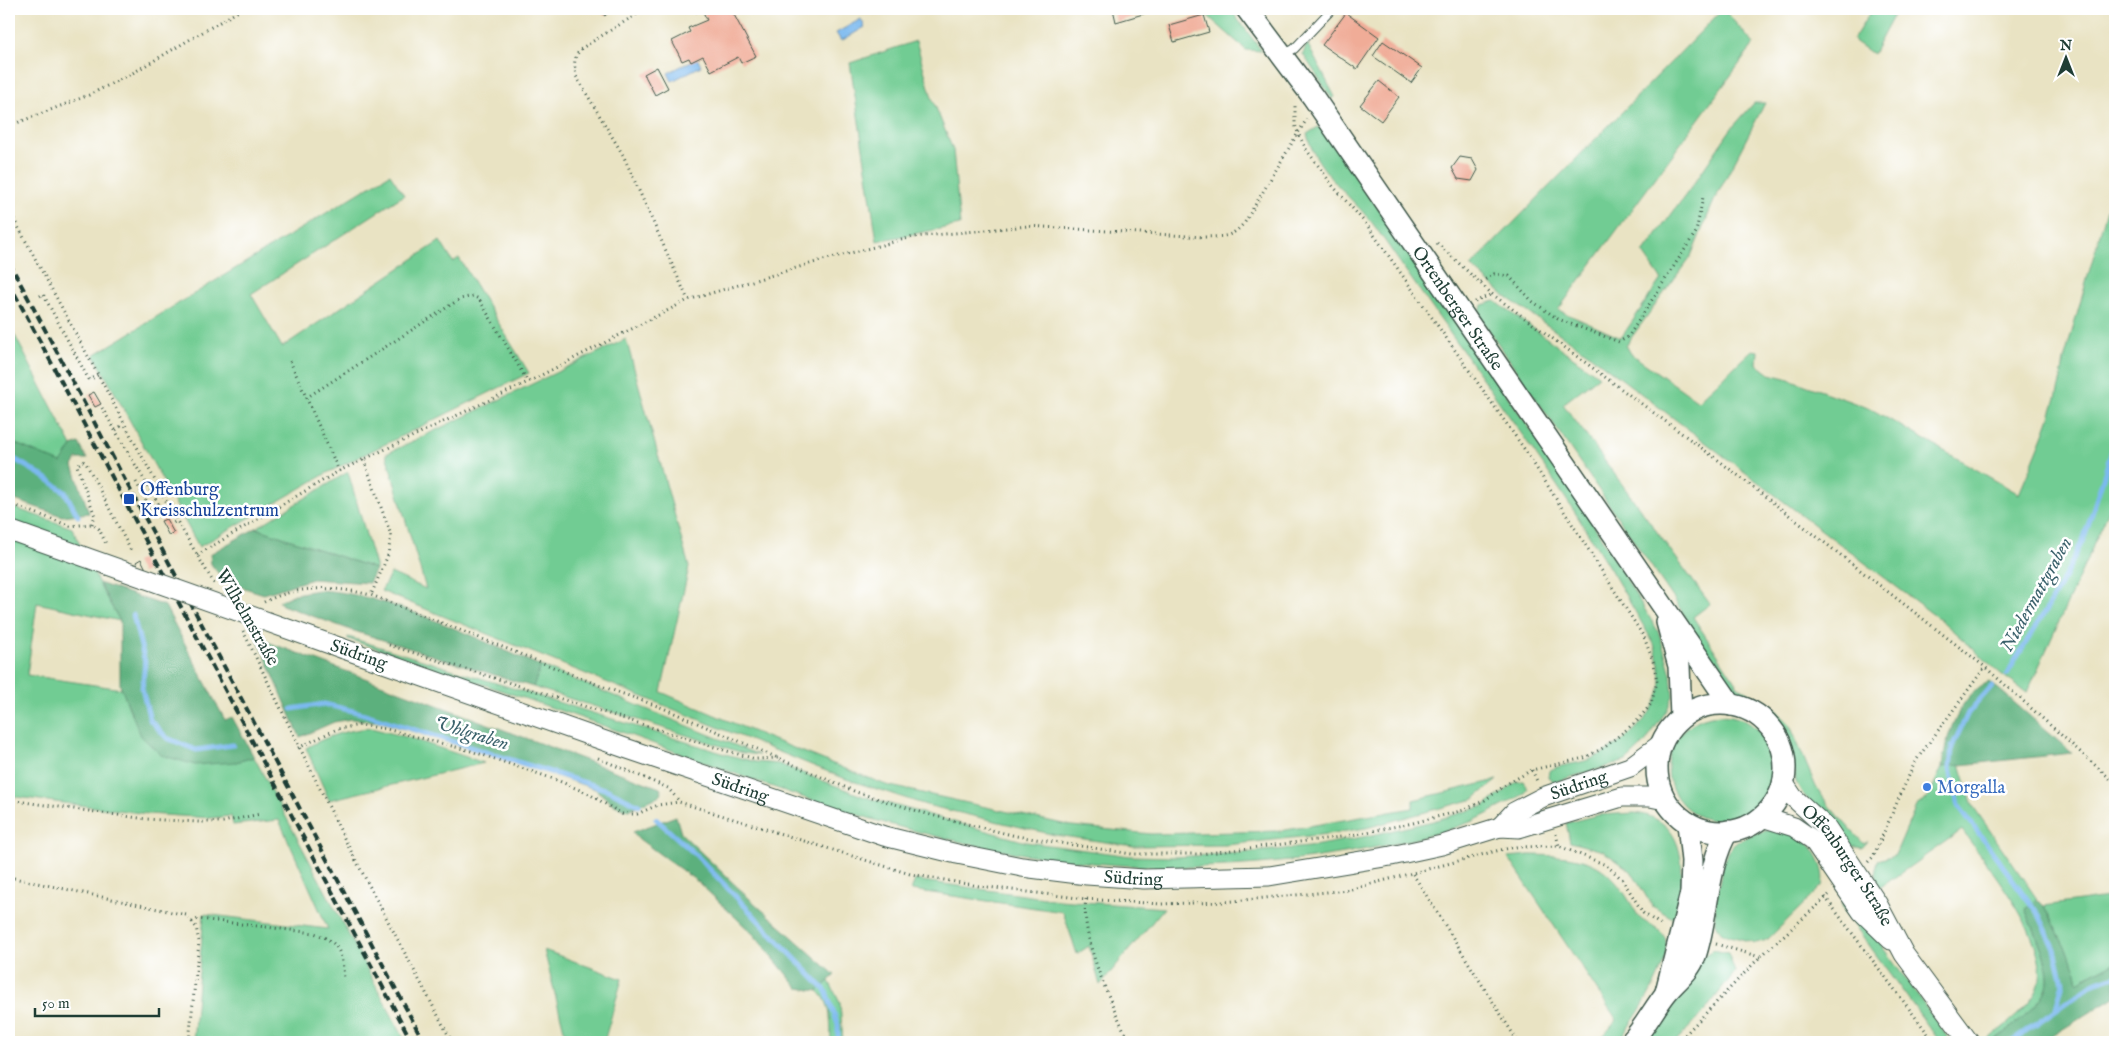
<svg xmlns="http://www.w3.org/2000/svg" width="2124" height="1051" font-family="'IM FELL English',serif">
<rect width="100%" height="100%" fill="#fff"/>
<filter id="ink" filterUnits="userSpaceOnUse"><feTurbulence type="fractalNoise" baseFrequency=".02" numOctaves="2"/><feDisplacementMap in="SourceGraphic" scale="10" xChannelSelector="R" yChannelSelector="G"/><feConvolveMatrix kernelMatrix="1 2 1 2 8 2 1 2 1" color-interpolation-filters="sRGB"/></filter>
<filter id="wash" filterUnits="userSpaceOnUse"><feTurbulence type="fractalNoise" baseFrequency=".0096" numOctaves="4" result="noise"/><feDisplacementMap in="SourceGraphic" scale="20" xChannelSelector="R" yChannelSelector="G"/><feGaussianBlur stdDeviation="1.12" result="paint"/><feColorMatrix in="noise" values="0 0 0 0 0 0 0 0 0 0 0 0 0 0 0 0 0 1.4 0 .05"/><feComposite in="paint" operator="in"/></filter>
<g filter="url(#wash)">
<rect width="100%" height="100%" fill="#e9e3c3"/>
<g fill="#71cc93" stroke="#488464">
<polygon points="1200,9 1230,9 1262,51 1246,50"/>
<path d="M1723,9L1754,44L1558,310L1621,338L1661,279L1643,253L1690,189L1731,129L1754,103H1765L1714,201L1691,256L1626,345L1631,354L1698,401L1752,350L1758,351L1757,364L1770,374L1786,378L1871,409L2019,494C2037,451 2058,406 2064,360L2115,181V492L2110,508L2027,693L2001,674L1943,622L1586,352L1503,295L1471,266Z"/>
<polygon points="1872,9 1897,9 1873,54 1853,40"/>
<polygon points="916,41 932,98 953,150 960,225 877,241 850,63"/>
<polygon points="1307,43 1335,97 1332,99 1303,54"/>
<path d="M1318,127L1325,131L1575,494L1659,633L1671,674L1673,696L1667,710L1645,743L1626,761L1554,782L1548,777L1549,771C1557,765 1577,764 1588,760C1616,750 1651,721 1659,693C1664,678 1658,659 1654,644C1628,599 1602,554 1574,511C1511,415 1441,323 1376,228C1355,199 1315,171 1307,134Z"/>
<polygon points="390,174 404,195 251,294 282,347 440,241 453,262 459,258 529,373 327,473 199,547 94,355"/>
<polygon points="1495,301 1599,376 1563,404 1710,604 1693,617 1738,686 1776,710 1789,723 1816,787 1830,807 1863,843 1868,841 1862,848 1851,846 1802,793 1796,782 1789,740 1782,728 1764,708 1737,691 1721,676 1676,602 1479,316 1482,305"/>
<polygon points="9,324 72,446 62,464 9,441"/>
<polygon points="626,339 689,567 661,692 766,737 886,785 1072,826 1151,834 1280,831 1413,808 1413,800 1497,780 1474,799 1366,828 1328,834 1227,845 1134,846 1055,835 926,805 846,779 381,591 391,573 426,589 386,454"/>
<polygon points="348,472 376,569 256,528"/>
<polygon points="9,506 72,528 102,590 120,621 37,603 27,675 122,689 130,711 236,762 254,757 406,1042 193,1042 204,914 328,929 279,820 233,825 231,816 211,818 148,814 9,796"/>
<path d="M348,637L725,754L756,762L779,764L865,797L1026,842L1130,856L1175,857L1241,853L1308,847L1368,836L1433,821L1484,806L1517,782L1523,781L1528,789L1524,794C1508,803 1492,812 1475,820C1436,837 1375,848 1332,855C1204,876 1074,869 948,839C838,814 732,772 627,734C534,701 441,670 348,639Z"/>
<polygon points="541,666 759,755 743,753 533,687"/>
<circle cx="1721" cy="768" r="53"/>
<path d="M371,728L410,738L484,763L329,800L306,748C327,736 346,730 371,728Z"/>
<path d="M1960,764L1973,806L2037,899L2025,909C2033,928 2053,968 2047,987C2041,1006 2008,1030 1992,1042L1986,1041C2002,1028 2024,1012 2035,994C2061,950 1986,865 1962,830L1878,889L1875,874L1878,860L1895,855L1916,806L1928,798L1942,767Z"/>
<path d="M1635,813C1691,820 1685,878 1676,920L1652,906L1631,871L1603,851L1570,842L1566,823L1598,815Z"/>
<path d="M1781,829C1788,832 1798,834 1804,838C1815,848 1827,870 1823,885L1767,940L1756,943L1723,934C1719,929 1716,926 1715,920C1713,911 1723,858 1728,851C1740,835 1763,830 1781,829Z"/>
<path d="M1529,855C1589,856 1607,860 1637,914C1642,925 1658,923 1665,938C1675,960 1632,1025 1617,1042H1598L1617,1020L1508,857Z"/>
<polygon points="915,880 1059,900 1164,908 1100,985 1089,946 1077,954 1063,912 911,890"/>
<polygon points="2115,896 2115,962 2078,982 2075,967 2044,906"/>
<polygon points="1841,903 1852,905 1951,1042 1940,1042 1844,911"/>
<polygon points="544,950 622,979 604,1042 567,1042"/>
<polygon points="1713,950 1728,953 1735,972 1704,1012 1675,1042 1646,1042 1676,1000 1701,957"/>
<path d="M829,981L840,1003L843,1042H831C830,1024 833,1004 818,991Z"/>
</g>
<g fill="#5cb07d" stroke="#3e7658">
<polygon points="9,441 61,463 72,446 79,443 87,459 77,459 73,466 89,513 62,516 9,498"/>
<polygon points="256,528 376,569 369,583 312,579 264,594 225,582 211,564 210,554"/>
<polygon points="99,583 165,606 225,720 232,717 254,757 236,762 195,765 161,755 141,736 120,685 120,621"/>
<path d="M318,590C388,593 476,639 541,666L533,687L351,630L282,605L279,601L295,594Z"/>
<polygon points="257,638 660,788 662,793 660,796 628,810 614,805 595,789 501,757 381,722 351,719 334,722 300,737"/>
<path d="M1989,682L2000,690L2072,753L1942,767C1945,739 1959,694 1989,682Z"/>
<polygon points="676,816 681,833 752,901 835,975 818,991 798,988 754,935 698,882 639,839 633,832"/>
<path d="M2037,899L2044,906L2075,967L2078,982L2115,962V997L2042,1042H1992C2008,1030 2041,1006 2047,987C2053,967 2033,927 2025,909Z"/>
</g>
<g fill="#7cb9ef" stroke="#4e7b92">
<polygon points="861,19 865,27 841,41 836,33"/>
<polygon points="697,58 701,66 672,81 668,73"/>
</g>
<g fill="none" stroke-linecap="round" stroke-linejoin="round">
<g stroke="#7cb9ef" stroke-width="5">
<polyline points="9,456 43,476 65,492 78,516"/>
<polyline points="133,615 145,662 142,689 150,720 167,738 196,750 233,745"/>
<polyline points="2007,674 2058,590 2084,538 2115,441"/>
<polyline points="1992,686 1968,713 1952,747 1950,769 1958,805 2039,915 2055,949 2063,983 2056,1008"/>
<polyline points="292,709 324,704 361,713 608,790 639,805"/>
<polyline points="656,819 696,855 826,991 838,1025 838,1042"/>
<polyline points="2010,1042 2094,983 2115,976"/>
</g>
</g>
<g id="blocks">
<g fill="#f0ac97">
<polygon points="597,9 612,9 605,16"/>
<polygon points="693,9 738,9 732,11 756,56 741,63 738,57 711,71 703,56 691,62 689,58 682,61 672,41 690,32 688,28 707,20 702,10 696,13"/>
<polygon points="1113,9 1160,9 1116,22"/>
<polygon points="1346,13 1379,37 1357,69 1322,45"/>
<polygon points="1204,15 1209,32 1174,42 1169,25"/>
<polygon points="1383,41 1422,68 1411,83 1373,56"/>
<polygon points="657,67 668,88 655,95 644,74"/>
<polygon points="1379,81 1399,97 1381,121 1360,105"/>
<polygon points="1460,157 1472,159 1478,170 1472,181 1458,179 1452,168"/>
<polygon points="94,392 101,404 95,407 88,395"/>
<polygon points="166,519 174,533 169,536 161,521"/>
<polygon points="141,559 147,571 142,573 136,562"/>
</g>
</g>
</g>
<g filter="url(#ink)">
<use href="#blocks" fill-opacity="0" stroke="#3d5649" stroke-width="1"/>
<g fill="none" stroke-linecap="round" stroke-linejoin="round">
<g stroke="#3d5649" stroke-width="10">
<polyline id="service" points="1284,54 1294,49 1332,9"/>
</g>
<g stroke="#3d5649" stroke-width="21">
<g id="tertiary">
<path id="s1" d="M344,649L625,748L884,836L957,854L1022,867L1087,875L1144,879L1269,876L1391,856L1442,845L1500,827L1519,828L1622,797H1650L1665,800"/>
<path id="s2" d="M1783,782L1793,797L1827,828L1877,903L1904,954L1969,1042"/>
<polyline points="1762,817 1794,827 1813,840 1862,912 1891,940"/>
<path id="s3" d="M1500,827L1514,812L1543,797L1630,767L1661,744"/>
</g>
</g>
<g stroke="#3d5649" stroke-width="24">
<g id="secondary">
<path id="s4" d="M1247,9L1313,97L1731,705"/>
<polyline points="1667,622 1679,666 1681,717"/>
<circle cx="1721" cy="768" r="64"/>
<polyline points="1666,992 1691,893 1692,861 1688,823"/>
<path d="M1631,1042C1645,1027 1654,1008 1667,992C1676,981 1690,971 1695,956C1708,918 1707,863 1728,831"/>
</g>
</g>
<g stroke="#3d5649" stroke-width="3" stroke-dasharray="1 4" stroke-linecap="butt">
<path d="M645,9L582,48C573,57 574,63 576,76L623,155L688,300"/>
<polyline points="9,126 89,95 131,74 242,9"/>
<polyline points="9,210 177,521 215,585"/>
<polyline points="1437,243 1492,294 1718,460 1985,667 2115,783"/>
<polyline points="1481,282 1494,274 1509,276 1532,301 1558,319 1619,342 1628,337 1696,232 1703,197"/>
<polyline points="40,296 43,294 89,380 98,375"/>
<polyline points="1475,302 1492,294"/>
<polyline points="290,361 339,471"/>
<polyline points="306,398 460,299 473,296 479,299 528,382"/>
<polyline points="102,408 159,505 158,510 150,514"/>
<polyline points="116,430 124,424"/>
<polyline points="364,460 391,535 388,555 371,595"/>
<polyline points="136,482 153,513"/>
<polyline points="9,503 70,526 92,524 99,529 107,546"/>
<polyline points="92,524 95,516 78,469 77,465 83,461 86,463 131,551"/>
<polyline points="169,525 177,521"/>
<path d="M197,555L339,471L528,382L688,300L823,260L913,237L1028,226L1203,237C1224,236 1231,239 1245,222L1298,133L1295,124V105"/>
<path d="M264,602C298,585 334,586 371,595L601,686L663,708L856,792L927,814L1016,836L1132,854H1200L1341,837L1413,823L1464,810L1485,800L1507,784L1532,770L1584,758L1605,747L1637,721L1651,704L1657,682L1654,664L1644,637L1525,450L1367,225L1333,186L1306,149L1298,133L1307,119"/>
<polyline points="243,631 344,838 452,1042"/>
<polyline points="389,645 727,751 756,759 778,758"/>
<polyline points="298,748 337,729 361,725 386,729 471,751 557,780 589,794 622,814 637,814 658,805 679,802 910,874 979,886 1086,899 1161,904 1223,902 1348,890 1500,850 1516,847 1559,846 1606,865 1622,879 1643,913 1663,926"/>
<polyline points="598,758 668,788 679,801"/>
<polyline points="1532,770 1537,781"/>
<polyline points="9,800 146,819 199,822 223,822 260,814"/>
<polyline points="1556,834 1559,846"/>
<polyline points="1868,862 1873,857 1915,762 1985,667"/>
<polyline points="1413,874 1518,1042"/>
<polyline points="9,877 186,915 196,927 199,942 189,1042"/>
<polyline points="1825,897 1934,1042"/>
<path d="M1086,899C1080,941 1112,1003 1129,1042"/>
<path d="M192,922L198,919L208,920L314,933C340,942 342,953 344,979"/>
<polyline points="1716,944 1760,957"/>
<polyline points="1678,1042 1760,957 1831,893"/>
</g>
<use href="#service" stroke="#fff" stroke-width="8"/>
<use href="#tertiary" stroke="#fff" stroke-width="19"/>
<use href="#secondary" stroke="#fff" stroke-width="21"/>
<g stroke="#1f3d34" stroke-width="4" stroke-dasharray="8 4" stroke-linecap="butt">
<polyline points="9,262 424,1042"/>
<polyline points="9,283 412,1042"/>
</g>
<g stroke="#3d5649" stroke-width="21" stroke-linecap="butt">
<polyline id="tertiary-bridge" points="9,530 344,649"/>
</g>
<use href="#tertiary-bridge" stroke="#fff" stroke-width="19"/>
</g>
</g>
<rect fill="#1a4fb4" stroke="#fff" stroke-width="2" x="123" y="493" width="12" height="12" rx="2.5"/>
<circle fill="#3f7fe0" stroke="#fff" stroke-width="2" cx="1927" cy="787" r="5"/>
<g text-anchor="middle" stroke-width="5" stroke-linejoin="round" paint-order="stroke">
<g font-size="18" fill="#1f3d34" stroke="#fff">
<text dy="6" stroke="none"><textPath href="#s4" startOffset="366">Ortenberger Straße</textPath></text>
<text transform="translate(248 617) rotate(60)" y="6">Wilhelmstraße</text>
<text transform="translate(359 654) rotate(19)" y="6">Südring</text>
<text dy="6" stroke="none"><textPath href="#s3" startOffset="91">Südring</textPath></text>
<text dy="6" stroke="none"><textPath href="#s1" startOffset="420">Südring</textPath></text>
<text dy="6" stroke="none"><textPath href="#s2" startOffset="106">Offenburger Straße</textPath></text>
<text dy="6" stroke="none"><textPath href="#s1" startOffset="825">Südring</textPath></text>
</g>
<g font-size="18" fill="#164399" stroke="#fff" text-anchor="start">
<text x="140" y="495">Offenburg<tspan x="140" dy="21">Kreisschulzentrum</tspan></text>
</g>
<g font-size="18" fill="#366cbe" stroke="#fff" text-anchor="start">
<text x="1937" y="793">Morgalla</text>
</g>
<g font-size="19" font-style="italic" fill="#3b626c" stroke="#fff">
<text transform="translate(2035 594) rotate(-61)" y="7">Niedermattgraben</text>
<text transform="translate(472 732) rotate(17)" y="7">Uhlgraben</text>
</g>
</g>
<rect width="2124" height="1051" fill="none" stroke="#fff" stroke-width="30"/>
<g transform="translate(2066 58)" stroke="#ffffff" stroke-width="4" paint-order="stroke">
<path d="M0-4L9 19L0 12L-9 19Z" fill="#1f3d34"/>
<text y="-8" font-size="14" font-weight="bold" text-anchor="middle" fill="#1f3d34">N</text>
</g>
<path d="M35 1008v8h124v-8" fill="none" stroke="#1f3d34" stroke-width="2.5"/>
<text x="42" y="1008" font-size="15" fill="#1f3d34" stroke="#ffffff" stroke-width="4" paint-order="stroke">50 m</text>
</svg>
